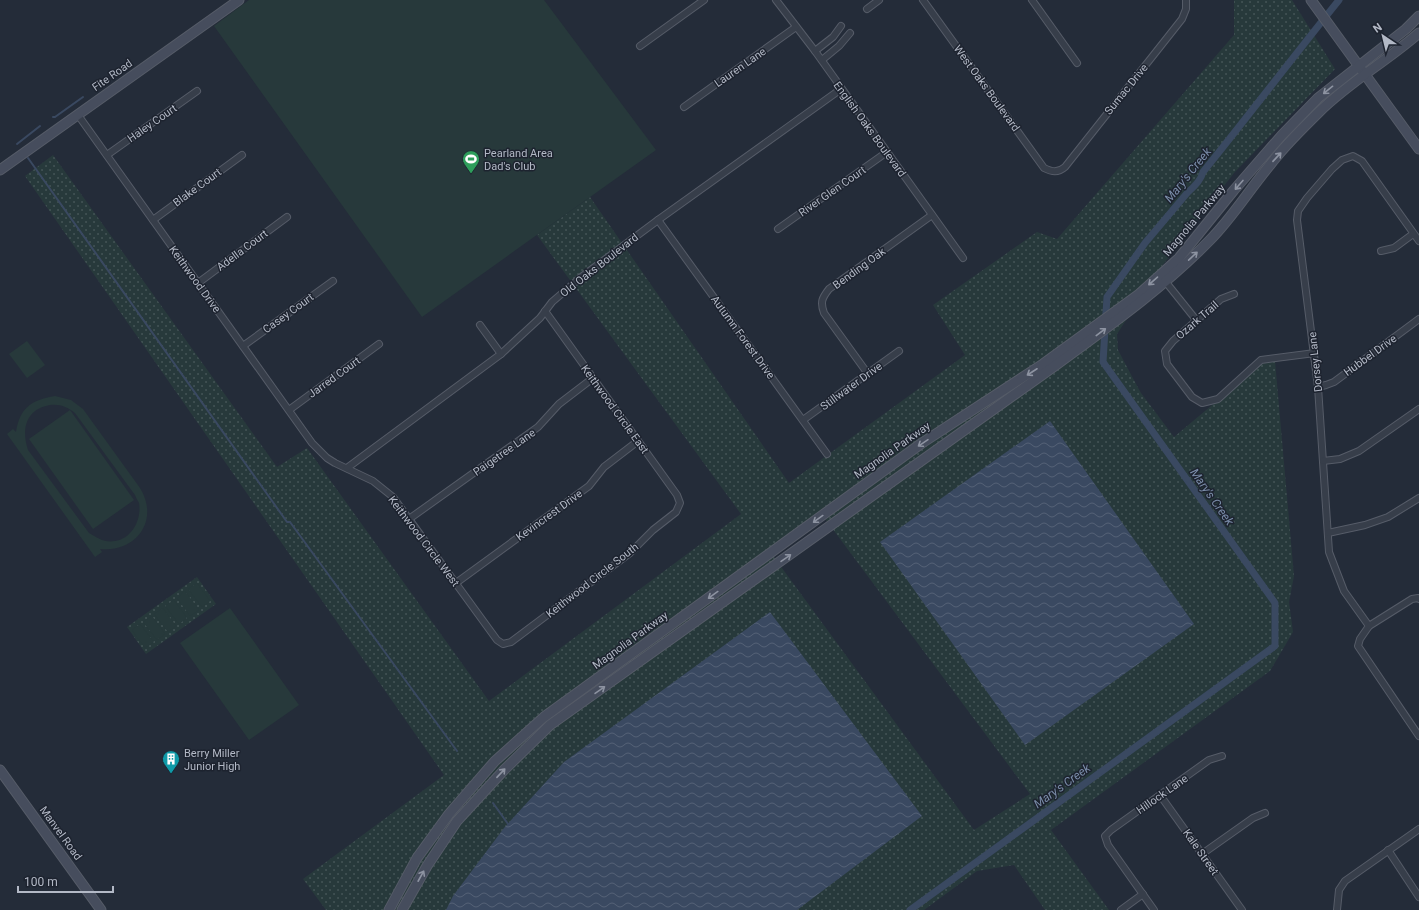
<svg xmlns="http://www.w3.org/2000/svg" width="1419" height="910" font-family="Roboto,sans-serif">
<defs>
<pattern id="grass-dots" width="8" height="8" patternUnits="userSpaceOnUse"><rect width="8" height="8" fill="#27393b"/><path d="M2 2h.1M6 6h.1" fill="none" stroke="#445456" stroke-width="1.8" stroke-linecap="round"/></pattern>
<pattern id="water-waves" width="16" height="10" patternUnits="userSpaceOnUse"><rect width="16" height="10" fill="#3a4961"/><path d="M0 5q4-4 8 0t8 0" fill="none" stroke="#546176"/></pattern>
</defs>
<rect width="100%" height="100%" fill="#242c39"/>
<g fill="url(#grass-dots)" fill-rule="evenodd">
<path d="M1234,0H1292L1335,69L1234,173L1158,271L1117,334L1118,350L1136,384L1141,393L1174,437L1261,364L1275,361L1294,576L1289,602L1293,632L1270,671L1051,830L1109,910H1045L1014,865L977,871L924,910H326L303,879L444,775L25,176L53,155L277,467L307,448L489,701L741,514L537,235L590,197L789,483L965,355L933,305L1037,232L1057,239L1234,35ZM820,512L1030,794L974,830L768,549Z"/>
<polygon points="197,577 216,604 146,654 127,627"/>
</g>
<g fill="#27393b" fill-rule="evenodd">
<polygon points="249,0 544,0 656,150 422,317 214,26"/>
<polygon points="27,341 45,365 27,378 9,354"/>
<path d="M55,396L71,400L83,409L140,488C160,520 136,553 100,549L102,552L95,557L7,434L13,429L16,432C20,408 31,400 55,396ZM50,405C61,404 67,407 75,413L135,495C136,498 138,501 139,503C142,519 132,539 115,541C105,543 97,538 89,533L28,450C21,429 26,409 50,405Z"/>
<polygon points="70,410 134,500 93,529 29,439"/>
<polygon points="197,583 210,601 202,607 188,589"/>
<polygon points="185,591 199,610 190,616 177,598"/>
<polygon points="174,600 187,618 179,624 165,606"/>
<polygon points="163,608 176,626 168,632 154,614"/>
<polygon points="230,608 299,705 249,740 180,643"/>
<polygon points="152,616 165,634 157,640 143,622"/>
<polygon points="140,624 154,642 145,648 132,630"/>
</g>
<g fill="url(#water-waves)">
<polygon points="1050,421 1194,624 1025,745 880,542"/>
<polygon points="770,612 922,816 797,910 446,910 453,896 504,828 564,762"/>
</g>
<g fill="none" stroke-linecap="round" stroke-linejoin="round">
<g stroke="#3a4961" stroke-width="2">
<polyline points="53,117 55,117 83,97"/>
<polyline points="17,144 40,126"/>
<polyline points="28,158 287,522 290,522 457,751"/>
<polyline points="493,803 508,824"/>
</g>
<path stroke="#3a4961" stroke-width="7" d="M910,910L1275,646V603L1103,362L1107,297L1145,243L1188,192C1194,187 1201,180 1203,172C1249,115 1293,57 1339,0"/>
<g stroke="#565c68" stroke-width="8">
<g id="street">
<polyline points="776,0 815,51 963,258"/>
<path d="M923,0L1044,168C1052,172 1058,173 1065,167L1182,19L1186,9V0"/>
<polyline points="1032,0 1077,63"/>
<polyline points="867,9 879,0"/>
<polyline points="640,46 704,0"/>
<polyline points="815,51 833,37 841,26"/>
<polyline points="822,60 839,46 850,33"/>
<polyline points="684,107 796,27"/>
<polyline points="78,115 312,443 327,458 335,463 373,481 393,497 497,640 503,644 511,642 630,553 653,530 676,512 680,503 677,495 545,311"/>
<polyline points="107,155 197,91"/>
<polyline points="153,220 242,155"/>
<polyline points="658,220 827,454"/>
<polyline points="778,229 887,152"/>
<polyline points="1419,241 1362,161 1353,156 1342,160 1332,169 1307,198 1298,211 1297,220 1318,387 1329,552 1344,591 1369,626 1360,639 1358,646 1419,736"/>
<polyline points="1381,251 1394,248 1413,234"/>
<polyline points="1165,281 1197,321"/>
<polyline points="198,283 287,217"/>
<polyline points="1234,294 1221,299 1173,341 1165,351 1167,364 1192,397 1202,403 1218,399 1261,360 1315,353"/>
<polyline points="480,325 501,354"/>
<polyline points="243,346 333,281"/>
<path d="M868,374L824,313C820,302 822,298 829,289L932,215"/>
<polyline points="1318,387 1326,385 1334,382 1419,319"/>
<polyline points="289,410 379,344"/>
<polyline points="803,420 899,351"/>
<polyline points="1323,461 1340,459 1359,451 1419,409"/>
<polyline points="347,468 501,354 540,318 552,302 580,278 658,220 841,89"/>
<polyline points="409,519 538,427 559,404 593,378"/>
<polyline points="1328,533 1365,525 1388,517 1419,498"/>
<polyline points="456,583 589,486 604,467 638,441"/>
<polyline points="1369,626 1412,599 1418,598 1419,599"/>
<polyline points="1160,795 1242,910"/>
<polyline points="1388,850 1419,897"/>
<polyline points="1202,854 1253,818 1265,813"/>
<polyline points="1121,910 1143,894"/>
<polyline points="1154,910 1108,845 1105,836 1111,830 1209,760 1222,756"/>
<polyline points="1337,910 1339,890 1345,881 1419,829"/>
</g>
</g>
<g stroke="#565c68" stroke-width="11">
<g id="secondary">
<polyline points="1311,0 1419,149"/>
<polyline points="0,170 239,0"/>
<polyline points="0,770 101,910"/>
<polyline points="389,910 417,858 449,814 495,761 544,717 922,443 1043,364 1138,295 1179,258 1234,190 1282,135 1318,98 1406,29 1419,16"/>
<path d="M402,910L427,866L457,821L504,770L550,725L1056,365C1109,326 1163,288 1209,241C1232,218 1249,190 1270,165C1284,146 1302,129 1319,112C1349,82 1387,61 1419,33"/>
</g>
</g>
<use href="#street" stroke="#373e4a" stroke-width="6"/>
<use href="#secondary" stroke="#464d5d" stroke-width="9"/>
</g>
<defs><path id="oneway-shaft" d="M-6 0H5M1.5-3L5.5 0L1.5 3" fill="none" stroke-width="1.6" stroke-linecap="round" stroke-linejoin="round"/></defs>
<g stroke="#8d93a1">
<use href="#oneway-shaft" transform="translate(1328 90) rotate(141)"/>
<use href="#oneway-shaft" transform="translate(1277 157) rotate(-47)"/>
<use href="#oneway-shaft" transform="translate(1239 185) rotate(131)"/>
<use href="#oneway-shaft" transform="translate(1193 256) rotate(-43)"/>
<use href="#oneway-shaft" transform="translate(1153 281) rotate(139)"/>
<use href="#oneway-shaft" transform="translate(1101 332) rotate(-37)"/>
<use href="#oneway-shaft" transform="translate(1032 372) rotate(147)"/>
<use href="#oneway-shaft" transform="translate(923 443) rotate(146)"/>
<use href="#oneway-shaft" transform="translate(818 519) rotate(144)"/>
<use href="#oneway-shaft" transform="translate(786 558) rotate(-35)"/>
<use href="#oneway-shaft" transform="translate(713 595) rotate(144)"/>
<use href="#oneway-shaft" transform="translate(600 690) rotate(-35)"/>
<use href="#oneway-shaft" transform="translate(501 773) rotate(-47)"/>
<use href="#oneway-shaft" transform="translate(421 876) rotate(-61)"/>
</g>
<defs>
<g id="stadium-pin" transform="scale(0.9)"><path d="M0 17L-7.5 6A9.5 9.5 0 1 1 7.5 6Z" fill="#2e9e5b" stroke="#1d232f"/><path d="M0-5a6.5 5 0 1 0 0 10a6.5 5 0 1 0 0-10ZM-3.5-1.8h7v3.6h-7Z" fill="#fff"/></g>
<g id="building-pin" transform="scale(0.9)"><path d="M0 17L-7.5 6A9.5 9.5 0 1 1 7.5 6Z" fill="#0f9aa8" stroke="#1d232f"/><path d="M-4-6H4V6H1V3H-1V6H-4ZM-2.5-4.3h1.7v1.8h-1.7ZM.8-4.3h1.7v1.8H.8ZM-2.5-1h1.7V.8h-1.7ZM.8-1h1.7V.8H.8Z" fill="#fff"/></g>
</defs>
<g fill-rule="evenodd">
<use href="#stadium-pin" x="471" y="159"/>
<use href="#building-pin" x="171" y="759"/>
</g>
<g text-anchor="middle" stroke-width="3" stroke-linejoin="round" paint-order="stroke">
<g font-size="11" fill="#b3b9c6" stroke="#1d232f">
<text transform="translate(740 67) rotate(-35)" y="4">Lauren Lane</text>
<text transform="translate(112 75) rotate(-35)" y="4">Fite Road</text>
<text transform="translate(987 88) rotate(54)" y="4">West Oaks Boulevard</text>
<text transform="translate(1126 89) rotate(-51)" y="4">Sumac Drive</text>
<text transform="translate(152 123) rotate(-35)" y="4">Haley Court</text>
<text transform="translate(870 129) rotate(54)" y="4">English Oaks Boulevard</text>
<text transform="translate(197 187) rotate(-36)" y="4">Blake Court</text>
<text transform="translate(832 191) rotate(-35)" y="4">River Glen Court</text>
<text transform="translate(1194 220) rotate(-50)" y="4">Magnolia Parkway</text>
<text transform="translate(242 250) rotate(-37)" y="4">Adella Court</text>
<text transform="translate(599 265) rotate(-38)" y="4">Old Oaks Boulevard</text>
<text transform="translate(859 268) rotate(-36)" y="4">Bending Oak</text>
<text transform="translate(195 279) rotate(54)" y="4">Keithwood Drive</text>
<text transform="translate(288 313) rotate(-36)" y="4">Casey Court</text>
<text transform="translate(1197 320) rotate(-41)" y="4">Ozark Trail</text>
<text transform="translate(743 337) rotate(54)" y="4">Autumn Forest Drive</text>
<text transform="translate(1370 355) rotate(-36)" y="4">Hubbel Drive</text>
<text transform="translate(1315 362) rotate(-96)" y="4">Dorsey Lane</text>
<text transform="translate(334 377) rotate(-36)" y="4">Jarred Court</text>
<text transform="translate(851 386) rotate(-36)" y="4">Stillwater Drive</text>
<text transform="translate(615 409) rotate(54)" y="4">Keithwood Circle East</text>
<text transform="translate(892 450) rotate(-35)" y="4">Magnolia Parkway</text>
<text transform="translate(504 452) rotate(-35)" y="4">Paigetree Lane</text>
<text transform="translate(549 515) rotate(-36)" y="4">Kevincrest Drive</text>
<text transform="translate(424 541) rotate(53)" y="4">Keithwood Circle West</text>
<text transform="translate(592 580) rotate(-38)" y="4">Keithwood Circle South</text>
<text transform="translate(630 640) rotate(-36)" y="4">Magnolia Parkway</text>
<text transform="translate(1162 794) rotate(-35)" y="4">Hillock Lane</text>
<text transform="translate(61 833) rotate(54)" y="4">Manvel Road</text>
<text transform="translate(1201 852) rotate(55)" y="4">Kale Street</text>
</g>
<g font-size="11" fill="#b3b9c6" stroke="#1d232f" text-anchor="start">
<text x="484" y="157">Pearland Area<tspan x="484" dy="13">Dad's Club</tspan></text>
<text x="184" y="757">Berry Miller<tspan x="184" dy="13">Junior High</tspan></text>
</g>
<g font-size="12" font-style="italic" fill="#7c8eab" stroke="#1d232f">
<text transform="translate(1188 175) rotate(-51)" y="4">Mary's Creek</text>
<text transform="translate(1212 497) rotate(55)" y="4">Mary's Creek</text>
<text transform="translate(1062 786) rotate(-36)" y="4">Mary's Creek</text>
</g>
</g>
<g transform="translate(1383 36) rotate(325)" stroke="#1d232f" stroke-width="3" paint-order="stroke">
<path d="M0-3L7 15L0 10L-7 15Z" fill="#b3b9c6"/>
<text y="-6" font-size="11" font-weight="bold" text-anchor="middle" fill="#b3b9c6">N</text>
</g>
<path d="M18 886v6h95v-6" fill="none" stroke="#b3b9c6" stroke-width="2"/>
<text x="24" y="886" font-size="12" fill="#b3b9c6" stroke="#1d232f" stroke-width="3" paint-order="stroke">100 m</text>
</svg>
